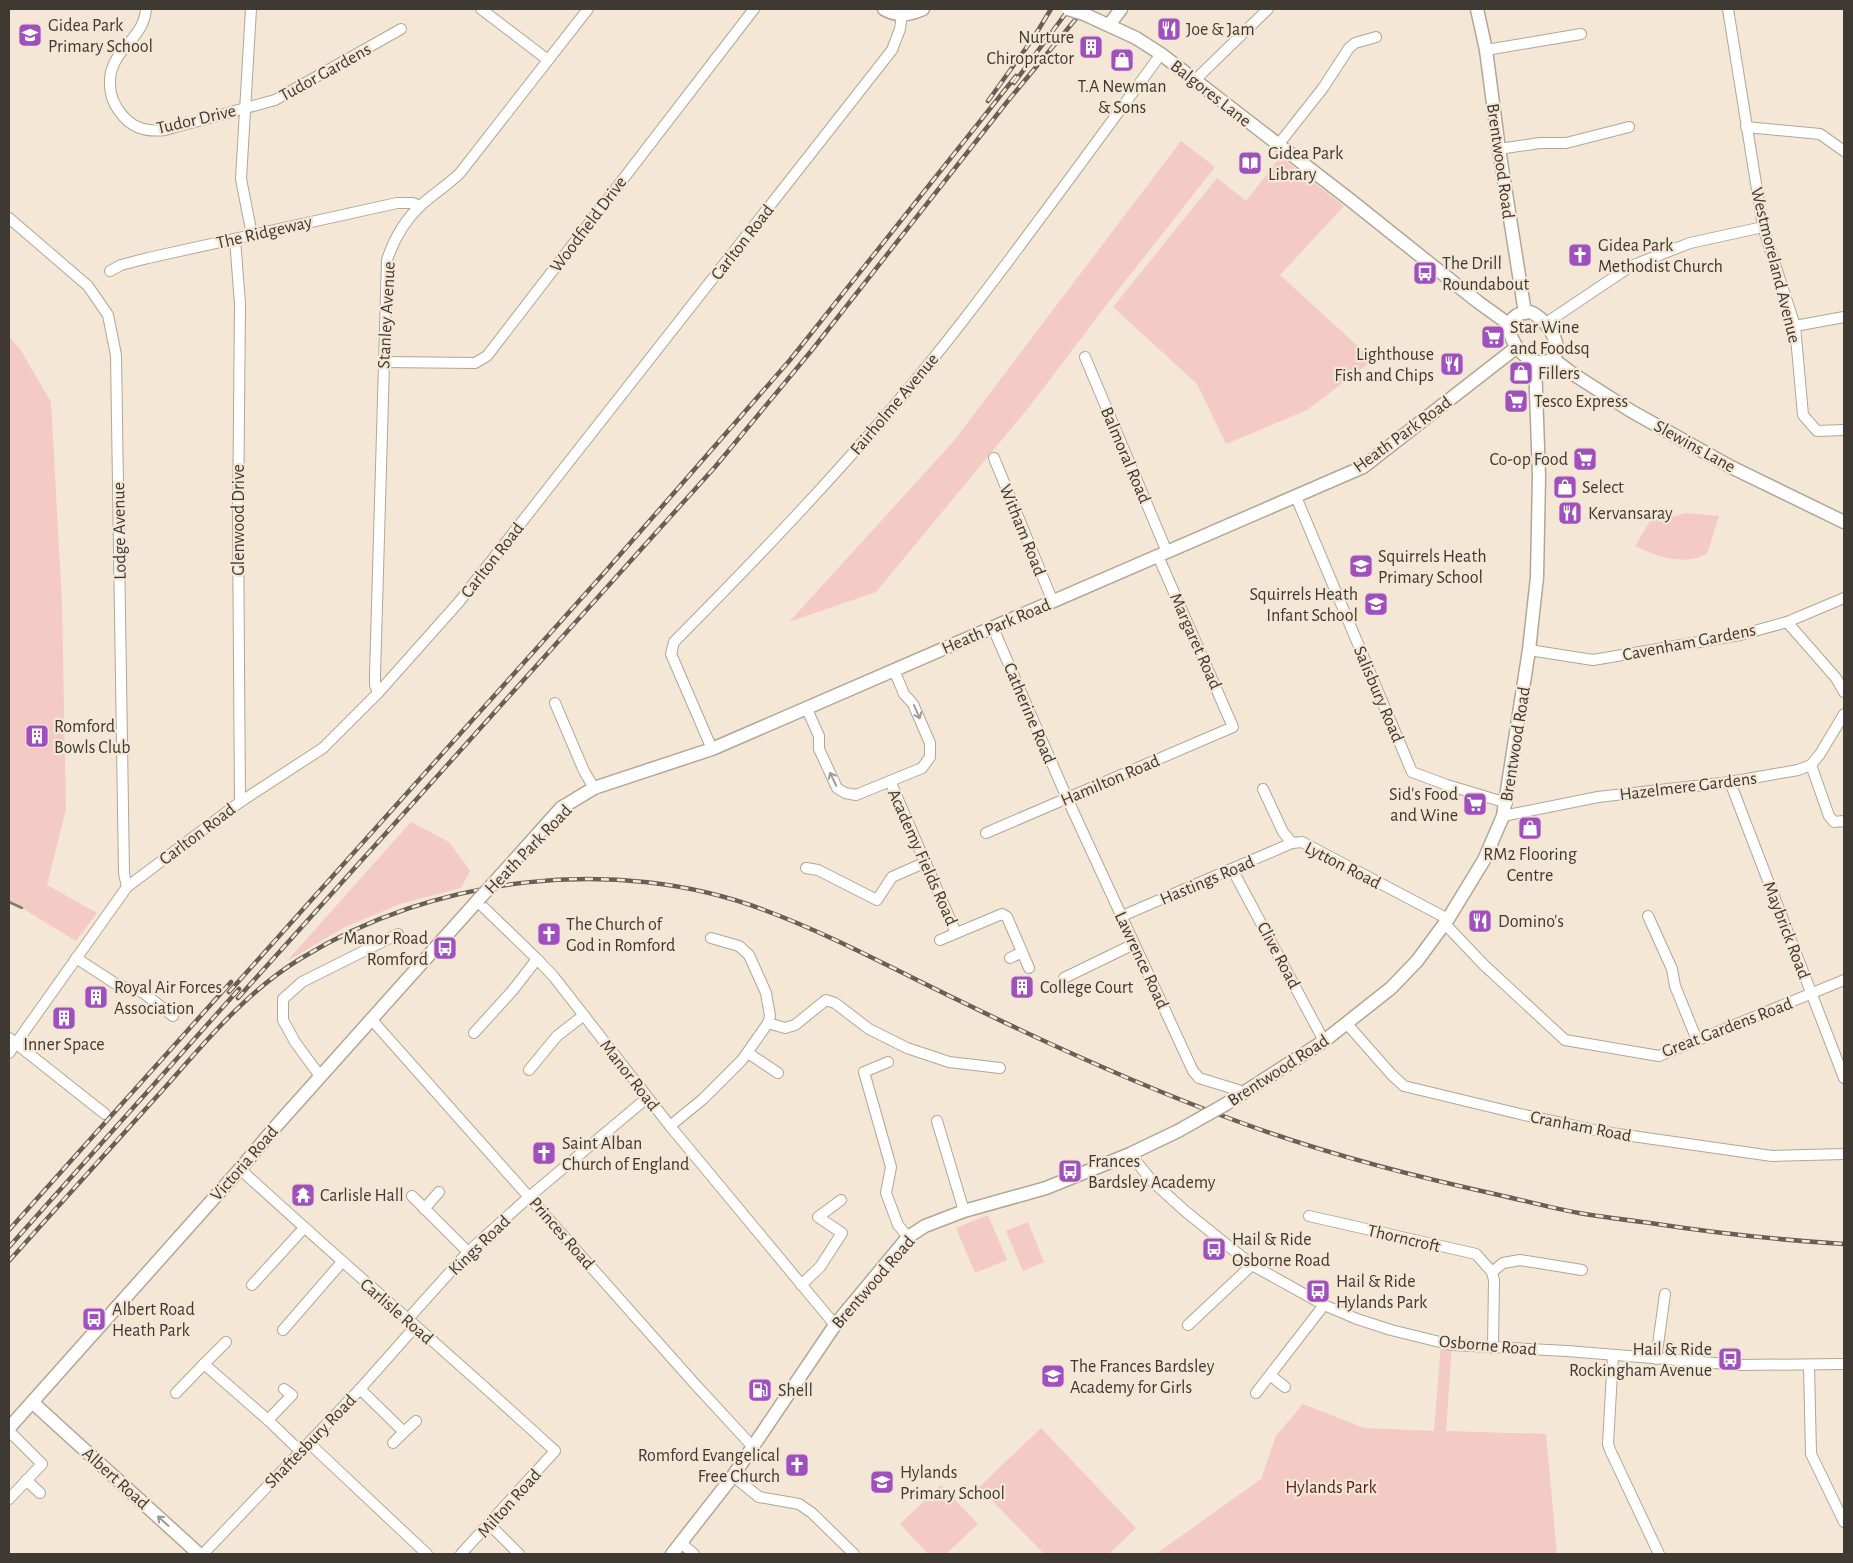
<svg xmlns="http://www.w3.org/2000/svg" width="1853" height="1563" font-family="'Alegreya Sans',sans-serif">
<rect width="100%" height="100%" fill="#f5e7d6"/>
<g fill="#f3cac4">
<polygon points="1181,141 1215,167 1107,304 1029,407 876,592 789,622 953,442"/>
<polygon points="1283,159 1344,206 1280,275 1373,360 1307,410 1226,444 1197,384 1113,307 1217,178 1246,201 1278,160 1281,162"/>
<polygon points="9,337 20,349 51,402 62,603 66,809 47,885 97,913 76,941 22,908 9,903"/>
<path d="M1656,511L1671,517L1686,513L1719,516L1707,554C1702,555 1697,559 1692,559C1673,562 1651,554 1635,546Z"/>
<polygon points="411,822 449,842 470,871 461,888 400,904 343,928 287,961"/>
<polygon points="988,1215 1007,1260 975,1273 956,1228"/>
<polygon points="1028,1222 1044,1262 1023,1271 1006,1231"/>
<polygon points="1441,1343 1452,1345 1446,1431 1546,1434 1557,1554 1156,1554 1261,1479 1276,1436 1303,1404 1364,1428 1434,1431"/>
<polygon points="1041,1428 1136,1528 1109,1554 1044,1554 979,1487"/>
<polygon points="941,1485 978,1524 946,1554 928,1554 900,1524"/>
</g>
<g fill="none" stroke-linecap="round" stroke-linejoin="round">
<polyline stroke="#7c8264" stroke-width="2.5" points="9,902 22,908"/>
<g stroke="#b2a695" stroke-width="12">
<g id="minor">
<path d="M146,9C144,37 117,47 111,72C110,76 110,81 110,84C110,96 115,107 123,116C134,129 149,132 165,130L275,100L401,29"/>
<polyline points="251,9 241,179 252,235"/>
<polyline points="481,9 548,60"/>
<polyline points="1728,9 1763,227 1795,326 1803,415 1817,431 1844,430"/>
<polyline points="1486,50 1581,34"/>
<polyline points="1195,80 1268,9"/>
<polyline points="1746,127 1820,134 1844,151"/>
<polyline points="1278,145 1323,88 1349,48 1355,43 1376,37"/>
<polyline points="1499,149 1540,143 1566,143 1629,127"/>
<polyline points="9,218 88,286 108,315 116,355 124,873 127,887"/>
<polyline points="235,239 240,304 238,522 240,802"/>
<polyline points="110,271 121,265 148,258 397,203 413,203 420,206"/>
<polyline points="1546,323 1631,266 1690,243 1763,227"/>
<polyline points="1795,326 1844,317"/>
<polyline points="1085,357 1167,552"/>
<polyline points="384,362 475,363 487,356 754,9"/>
<polyline points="994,458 1053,602"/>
<polyline points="1296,497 1412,772 1447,785 1507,803"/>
<polyline points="1787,622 1836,678 1844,692"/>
<polyline points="993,628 1067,798 1193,1071 1199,1078 1238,1090 1242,1094"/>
<polyline points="1529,650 1593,660 1740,635 1787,622 1844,598"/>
<path d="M378,693L375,685V675L387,260C394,239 404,221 420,206C433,194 448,185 460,173L588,9"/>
<polyline points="555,703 584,771 594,788"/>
<polyline points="806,707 819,736 819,749 837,788 845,793 856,795 922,768 930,757 930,743 913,704 904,694 894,670"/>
<path d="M712,749L671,654L674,642C775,540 874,436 962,322C1030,234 1095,144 1161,54"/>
<polyline points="1811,765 1829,816 1834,822 1844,821"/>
<polyline points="890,781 956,933"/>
<polyline points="1730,782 1844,1078"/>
<polyline points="1263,789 1283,832 1292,843 1302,842 1448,919"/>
<polyline points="1503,816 1598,797 1730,782 1798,770 1811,765 1820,754 1844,714"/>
<polyline points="986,833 1233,727 1158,556"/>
<polyline points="806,868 818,870 877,900 892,877 926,862"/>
<polyline points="1232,869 1324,1041"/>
<polyline points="477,901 537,959 554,977 670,1126 835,1325"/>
<polyline points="1122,916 1292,843"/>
<polyline points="1648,916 1672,969 1675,986 1697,1040"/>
<polyline points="1445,924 1484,965 1565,1040 1659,1056 1844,980"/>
<polyline points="940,940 1002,914 1007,917 1029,968"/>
<polyline points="76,958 119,986 141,991 173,1016"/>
<polyline points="1010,958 1022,952"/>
<polyline points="1064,978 1134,944"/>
<polyline points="371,1019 694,1383 753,1447"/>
<polyline points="768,1023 785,1028 795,1025 826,1000 835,1003 869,1029 907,1048 949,1062 1000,1068"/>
<polyline points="1347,1024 1392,1075 1404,1086 1520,1114 1604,1132 1772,1156 1844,1154"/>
<polyline points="474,1033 513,990 537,959"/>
<polyline points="9,1038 105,1114"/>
<polyline points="9,1053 127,887 240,802 323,748 378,693 459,602 892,50 900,29 902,15"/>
<polyline points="748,1053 778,1073"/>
<polyline points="888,1062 864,1072 891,1167 886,1193 898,1225 908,1237"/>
<polyline points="529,1070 557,1036 584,1015"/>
<polyline points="320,1076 295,1042 283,1020 283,999 302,982 398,934"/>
<polyline points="937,1121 964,1211"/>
<polyline points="670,1126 703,1099 742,1060 768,1023 770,1016 766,993 749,955 739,946 711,938"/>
<polyline points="1130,1154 1152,1181 1185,1211 1252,1265 1324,1305 1357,1319 1391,1330 1452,1345 1567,1351 1739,1365 1844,1364"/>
<path d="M240,1169C344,1265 452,1356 555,1451L461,1554"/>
<polyline points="412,1196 468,1252"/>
<polyline points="424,1209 439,1192"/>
<polyline points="1309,1216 1476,1254 1492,1272 1494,1280 1493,1348"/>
<polyline points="1492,1272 1503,1263 1520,1260 1582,1270"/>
<polyline points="252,1285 304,1228"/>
<polyline points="801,1285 820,1267 842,1233 818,1217 841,1200"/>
<polyline points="407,1320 468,1252 530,1196 647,1098"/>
<polyline points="1188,1325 1252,1265"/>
<polyline points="283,1330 342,1262"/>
<polyline points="1613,1355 1608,1444 1610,1450 1659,1554"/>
<polyline points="1656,1359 1665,1294"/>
<polyline points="204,1364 226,1342"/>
<polyline points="1809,1365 1811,1454 1844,1522"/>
<polyline points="1270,1375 1285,1387"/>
<polyline points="284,1389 292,1395 268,1420 300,1451"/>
<polyline points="360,1389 404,1432 416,1421"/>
<polyline points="176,1393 204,1364 268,1420"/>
<polyline points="1256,1393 1324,1305"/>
<polyline points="9,1431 42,1464 9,1499"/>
<polyline points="309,1443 427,1554"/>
<polyline points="393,1443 404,1432"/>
<polyline points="733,1476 759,1497 799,1504 812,1513 854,1554"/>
<polyline points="26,1480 40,1493"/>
<polyline points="490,1525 519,1554"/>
<polyline points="681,1543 694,1554"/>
<polyline points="203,1554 360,1389 415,1327"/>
</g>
</g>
<g stroke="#b2a695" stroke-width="15">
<g id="tertiary">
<path d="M884,9C897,17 910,15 923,9"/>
<polyline points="1477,9 1486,50 1499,149 1525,313"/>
<polyline points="1084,14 1136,38 1161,54 1349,199 1478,302 1510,325"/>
<polyline points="1109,25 1121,9"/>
<path d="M1530,312C1548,318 1573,359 1543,362C1519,365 1489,314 1530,312Z"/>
<polyline points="1552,358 1573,374 1631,411 1731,467 1844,522"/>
<polyline points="501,875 561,808 594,788 712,749 1363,467 1517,347"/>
<polyline points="1226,1104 1324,1041 1391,988 1417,961 1448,919 1484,860 1503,816 1529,650 1537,577 1539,477 1535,362"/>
<polyline points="32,1402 199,1554"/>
<polyline points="9,1428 240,1169 277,1125 479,899"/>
<polyline points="672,1554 733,1476 835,1325 908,1237 925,1226 964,1211 1046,1188 1130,1154 1178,1131"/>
</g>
</g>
<use href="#minor" stroke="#fff" stroke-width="10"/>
<use href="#tertiary" stroke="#fff" stroke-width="12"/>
<g stroke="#676057" stroke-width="4.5">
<g id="rail">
<polyline points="1014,83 1069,9"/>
<polyline points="988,101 1034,37 1051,9"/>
<polyline points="229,992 604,573 790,360 1016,76"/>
<polyline points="238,998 715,467 812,350 1007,102 1084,9"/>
<polyline points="9,1230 231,982"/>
<polyline points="9,1247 239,989"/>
<path d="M9,1261C59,1205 109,1149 160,1093C203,1045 244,993 300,959C435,876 615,854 764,910C832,935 895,970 960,1001C1052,1046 1145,1088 1242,1123C1326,1154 1412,1176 1499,1195C1526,1201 1552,1208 1579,1213C1603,1217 1627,1220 1650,1223C1715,1233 1779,1240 1844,1244"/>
</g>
</g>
<use href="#rail" stroke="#f5e7d6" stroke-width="2.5" stroke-dasharray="8" stroke-linecap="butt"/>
<g stroke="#b2a695" stroke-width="15" stroke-linecap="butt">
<g id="tertiary-bridge">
<polyline points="1068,9 1084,14"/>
<polyline points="479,899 501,875"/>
<polyline points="1178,1131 1226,1104"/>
</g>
</g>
<use href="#tertiary-bridge" stroke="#fff" stroke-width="12"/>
</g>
<defs><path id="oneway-shaft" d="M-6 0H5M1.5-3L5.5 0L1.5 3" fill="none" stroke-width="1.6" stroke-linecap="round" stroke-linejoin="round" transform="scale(1.25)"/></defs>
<g stroke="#9e9c98">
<use href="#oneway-shaft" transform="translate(917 712) rotate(66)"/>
<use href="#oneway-shaft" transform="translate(833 779) rotate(-115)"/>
<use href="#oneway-shaft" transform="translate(163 1521) rotate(-138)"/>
</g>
<defs>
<g id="restaurant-square" transform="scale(1.25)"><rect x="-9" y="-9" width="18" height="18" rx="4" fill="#a04fbf" stroke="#f5e7d6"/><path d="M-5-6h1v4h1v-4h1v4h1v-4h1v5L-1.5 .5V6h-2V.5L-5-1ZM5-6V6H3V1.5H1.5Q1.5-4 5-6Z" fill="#fff"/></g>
<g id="school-square" transform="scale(1.25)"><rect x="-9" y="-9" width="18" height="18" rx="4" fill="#a04fbf" stroke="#f5e7d6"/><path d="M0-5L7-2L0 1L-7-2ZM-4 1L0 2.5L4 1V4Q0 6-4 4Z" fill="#fff"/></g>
<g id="building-square" transform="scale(1.25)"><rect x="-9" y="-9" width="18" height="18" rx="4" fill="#a04fbf" stroke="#f5e7d6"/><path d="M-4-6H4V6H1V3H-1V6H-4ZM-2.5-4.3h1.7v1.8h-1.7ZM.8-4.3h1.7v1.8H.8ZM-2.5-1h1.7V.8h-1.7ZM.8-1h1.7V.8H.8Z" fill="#fff"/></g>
<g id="shop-square" transform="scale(1.25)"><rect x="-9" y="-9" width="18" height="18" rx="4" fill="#a04fbf" stroke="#f5e7d6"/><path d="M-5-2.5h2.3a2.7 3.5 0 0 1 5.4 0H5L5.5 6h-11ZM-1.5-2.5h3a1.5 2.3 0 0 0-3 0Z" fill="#fff"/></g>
<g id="library-square" transform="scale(1.25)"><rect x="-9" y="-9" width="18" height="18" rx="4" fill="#a04fbf" stroke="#f5e7d6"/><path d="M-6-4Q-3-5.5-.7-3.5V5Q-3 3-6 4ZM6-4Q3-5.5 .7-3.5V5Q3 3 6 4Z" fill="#fff"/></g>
<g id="church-square" transform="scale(1.25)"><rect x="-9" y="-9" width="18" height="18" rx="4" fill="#a04fbf" stroke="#f5e7d6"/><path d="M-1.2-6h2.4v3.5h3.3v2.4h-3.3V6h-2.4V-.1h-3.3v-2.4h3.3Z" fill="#fff"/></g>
<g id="bus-square" transform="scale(1.25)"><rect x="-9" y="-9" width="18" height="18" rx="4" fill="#a04fbf" stroke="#f5e7d6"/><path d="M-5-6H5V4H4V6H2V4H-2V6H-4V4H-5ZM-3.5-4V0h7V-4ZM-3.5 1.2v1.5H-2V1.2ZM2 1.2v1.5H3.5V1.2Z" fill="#fff"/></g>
<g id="supermarket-square" transform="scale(1.25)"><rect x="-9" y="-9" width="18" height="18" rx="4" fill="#a04fbf" stroke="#f5e7d6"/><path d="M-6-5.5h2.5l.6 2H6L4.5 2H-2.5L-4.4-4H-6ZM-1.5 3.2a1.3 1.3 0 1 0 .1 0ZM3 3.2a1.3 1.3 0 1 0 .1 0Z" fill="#fff"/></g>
<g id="temple-square" transform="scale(1.25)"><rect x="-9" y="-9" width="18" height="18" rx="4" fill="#a04fbf" stroke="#f5e7d6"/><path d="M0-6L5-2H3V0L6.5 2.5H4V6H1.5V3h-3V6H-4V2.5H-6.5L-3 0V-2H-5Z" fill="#fff"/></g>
<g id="fuel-square" transform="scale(1.25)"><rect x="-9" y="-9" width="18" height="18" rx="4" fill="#a04fbf" stroke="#f5e7d6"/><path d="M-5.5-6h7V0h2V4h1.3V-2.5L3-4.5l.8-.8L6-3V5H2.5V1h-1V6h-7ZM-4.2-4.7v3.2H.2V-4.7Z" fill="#fff"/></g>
</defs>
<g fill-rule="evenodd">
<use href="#restaurant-square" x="1169" y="29"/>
<use href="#school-square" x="30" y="35"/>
<use href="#building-square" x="1091" y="47"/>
<use href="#shop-square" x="1122" y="60"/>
<use href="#library-square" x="1250" y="163"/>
<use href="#church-square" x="1580" y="255"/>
<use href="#bus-square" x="1425" y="273"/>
<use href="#supermarket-square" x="1493" y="337"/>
<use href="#restaurant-square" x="1452" y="364"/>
<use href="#shop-square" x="1521" y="373"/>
<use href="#supermarket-square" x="1516" y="401"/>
<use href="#supermarket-square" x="1585" y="459"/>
<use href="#shop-square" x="1565" y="487"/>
<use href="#restaurant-square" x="1570" y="513"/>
<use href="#school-square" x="1361" y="566"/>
<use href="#school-square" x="1376" y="604"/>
<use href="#building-square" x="37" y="736"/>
<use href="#supermarket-square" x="1475" y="804"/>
<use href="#shop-square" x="1530" y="828"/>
<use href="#restaurant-square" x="1480" y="921"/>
<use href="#church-square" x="549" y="934"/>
<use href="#bus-square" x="445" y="948"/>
<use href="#building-square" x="1022" y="987"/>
<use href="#building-square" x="96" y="997"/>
<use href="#building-square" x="64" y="1018"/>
<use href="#church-square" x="544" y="1153"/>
<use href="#bus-square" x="1070" y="1171"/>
<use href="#temple-square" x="303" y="1195"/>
<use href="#bus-square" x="1214" y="1249"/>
<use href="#bus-square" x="1318" y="1291"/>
<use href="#bus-square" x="94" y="1319"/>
<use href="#bus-square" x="1730" y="1359"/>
<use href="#school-square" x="1053" y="1376"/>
<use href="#fuel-square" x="760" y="1390"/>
<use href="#church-square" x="797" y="1465"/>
<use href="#school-square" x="882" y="1482"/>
</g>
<g text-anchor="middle" stroke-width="4.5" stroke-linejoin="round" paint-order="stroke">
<g font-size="18" fill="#3e3932" stroke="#f5e7d6" text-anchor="start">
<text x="48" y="31">Gidea Park<tspan x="48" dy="21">Primary School</tspan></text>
<text x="1186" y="35">Joe &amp; Jam</text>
<text x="1074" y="43" text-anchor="end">Nurture<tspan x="1074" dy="21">Chiropractor</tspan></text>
<text x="1122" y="92" text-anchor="middle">T.A Newman<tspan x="1122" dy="21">&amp; Sons</tspan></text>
<text x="1268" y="159">Gidea Park<tspan x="1268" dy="21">Library</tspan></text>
<text x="1598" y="251">Gidea Park<tspan x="1598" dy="21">Methodist Church</tspan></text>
<text x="1442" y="269">The Drill<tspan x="1442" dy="21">Roundabout</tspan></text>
<text x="1510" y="333">Star Wine<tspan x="1510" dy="21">and Foodsq</tspan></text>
<text x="1434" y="360" text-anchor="end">Lighthouse<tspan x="1434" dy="21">Fish and Chips</tspan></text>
<text x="1538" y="379">Fillers</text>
<text x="1534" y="407">Tesco Express</text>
<text x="1568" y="465" text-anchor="end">Co-op Food</text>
<text x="1582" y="493">Select</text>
<text x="1588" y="519">Kervansaray</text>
<text x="1378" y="562">Squirrels Heath<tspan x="1378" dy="21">Primary School</tspan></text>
<text x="1358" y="600" text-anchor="end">Squirrels Heath<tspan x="1358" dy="21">Infant School</tspan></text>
<text x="54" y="732">Romford<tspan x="54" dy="21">Bowls Club</tspan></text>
<text x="1458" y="800" text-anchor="end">Sid's Food<tspan x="1458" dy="21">and Wine</tspan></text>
<text x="1530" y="860" text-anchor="middle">RM2 Flooring<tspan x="1530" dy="21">Centre</tspan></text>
<text x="1498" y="927">Domino's</text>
<text x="566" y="930">The Church of<tspan x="566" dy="21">God in Romford</tspan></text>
<text x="428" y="944" text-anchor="end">Manor Road<tspan x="428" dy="21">Romford</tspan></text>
<text x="114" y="993">Royal Air Forces<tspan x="114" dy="21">Association</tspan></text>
<text x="1040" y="993">College Court</text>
<text x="64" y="1050" text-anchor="middle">Inner Space</text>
<text x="562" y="1149">Saint Alban<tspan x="562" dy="21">Church of England</tspan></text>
<text x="1088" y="1167">Frances<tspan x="1088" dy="21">Bardsley Academy</tspan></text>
<text x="320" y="1201">Carlisle Hall</text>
<text x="1232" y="1245">Hail &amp; Ride<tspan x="1232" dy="21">Osborne Road</tspan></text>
<text x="1336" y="1287">Hail &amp; Ride<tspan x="1336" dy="21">Hylands Park</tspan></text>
<text x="112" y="1315">Albert Road<tspan x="112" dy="21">Heath Park</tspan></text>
<text x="1712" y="1355" text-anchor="end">Hail &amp; Ride<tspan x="1712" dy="21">Rockingham Avenue</tspan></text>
<text x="1070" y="1372">The Frances Bardsley<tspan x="1070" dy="21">Academy for Girls</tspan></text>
<text x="778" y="1396">Shell</text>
<text x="780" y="1461" text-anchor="end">Romford Evangelical<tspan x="780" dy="21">Free Church</tspan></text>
<text x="900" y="1478">Hylands<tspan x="900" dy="21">Primary School</tspan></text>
</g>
<g font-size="18" fill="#3e3932" stroke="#f5e7d6">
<text transform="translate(325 72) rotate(-29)" y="6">Tudor Gardens</text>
<text transform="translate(1211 93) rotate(38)" y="6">Balgores Lane</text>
<text transform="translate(196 119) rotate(-13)" y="6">Tudor Drive</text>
<text transform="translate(1501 161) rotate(82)" y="6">Brentwood Road</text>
<text transform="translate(588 224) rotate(-53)" y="6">Woodfield Drive</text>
<text transform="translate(264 232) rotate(-13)" y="6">The Ridgeway</text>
<text transform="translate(742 242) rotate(-52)" y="6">Carlton Road</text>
<text transform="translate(1776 265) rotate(76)" y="6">Westmoreland Avenue</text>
<text transform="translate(386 315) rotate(-87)" y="6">Stanley Avenue</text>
<text transform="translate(894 404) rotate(-50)" y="6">Fairholme Avenue</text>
<text transform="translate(1402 434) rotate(-36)" y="6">Heath Park Road</text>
<text transform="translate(1695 446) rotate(29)" y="6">Slewins Lane</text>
<text transform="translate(1126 455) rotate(67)" y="6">Balmoral Road</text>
<text transform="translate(238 520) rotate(-90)" y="6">Glenwood Drive</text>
<text transform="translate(1023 530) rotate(68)" y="6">Witham Road</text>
<text transform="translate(119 531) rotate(-91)" y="6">Lodge Avenue</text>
<text transform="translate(492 560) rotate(-52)" y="6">Carlton Road</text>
<text transform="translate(996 626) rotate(-23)" y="6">Heath Park Road</text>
<text transform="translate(1196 641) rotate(66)" y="6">Margaret Road</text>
<text transform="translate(1689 642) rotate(-11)" y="6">Cavenham Gardens</text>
<text transform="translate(1379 694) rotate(67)" y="6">Salisbury Road</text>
<text transform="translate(1030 713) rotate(67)" y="6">Catherine Road</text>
<text transform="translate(1515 744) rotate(-81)" y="6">Brentwood Road</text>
<text transform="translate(1110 780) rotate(-23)" y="6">Hamilton Road</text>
<text transform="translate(1688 786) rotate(-7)" y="6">Hazelmere Gardens</text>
<text transform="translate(197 834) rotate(-37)" y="6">Carlton Road</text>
<text transform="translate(528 849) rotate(-46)" y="6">Heath Park Road</text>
<text transform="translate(923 857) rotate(66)" y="6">Academy Fields Road</text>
<text transform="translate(1343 865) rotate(27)" y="6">Lytton Road</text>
<text transform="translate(1207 880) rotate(-23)" y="6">Hastings Road</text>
<text transform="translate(1787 930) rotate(69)" y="6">Maybrick Road</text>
<text transform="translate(1279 955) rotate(62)" y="6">Clive Road</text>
<text transform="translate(1142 960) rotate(65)" y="6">Lawrence Road</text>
<text transform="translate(1727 1027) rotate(-21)" y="6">Great Gardens Road</text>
<text transform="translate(1278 1070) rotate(-33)" y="6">Brentwood Road</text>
<text transform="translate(630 1075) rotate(52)" y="6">Manor Road</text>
<text transform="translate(1581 1126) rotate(11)" y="6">Cranham Road</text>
<text transform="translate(244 1163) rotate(-49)" y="6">Victoria Road</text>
<text transform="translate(562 1233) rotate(49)" y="6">Princes Road</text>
<text transform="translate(1404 1238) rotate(13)" y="6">Thorncroft</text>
<text transform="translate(479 1245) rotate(-44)" y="6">Kings Road</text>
<text transform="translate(873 1282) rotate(-49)" y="6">Brentwood Road</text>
<text transform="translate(397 1311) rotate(41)" y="6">Carlisle Road</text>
<text transform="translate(1488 1345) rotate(5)" y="6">Osborne Road</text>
<text transform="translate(310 1441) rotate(-46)" y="6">Shaftesbury Road</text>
<text transform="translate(116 1478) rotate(42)" y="6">Albert Road</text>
<text transform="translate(509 1503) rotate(-48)" y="6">Milton Road</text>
</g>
<g font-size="18" fill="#5c201c" stroke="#f5e7d6">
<text x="1331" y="1493">Hylands Park</text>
</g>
</g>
<rect width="1853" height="1563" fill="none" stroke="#3e3932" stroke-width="20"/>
</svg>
